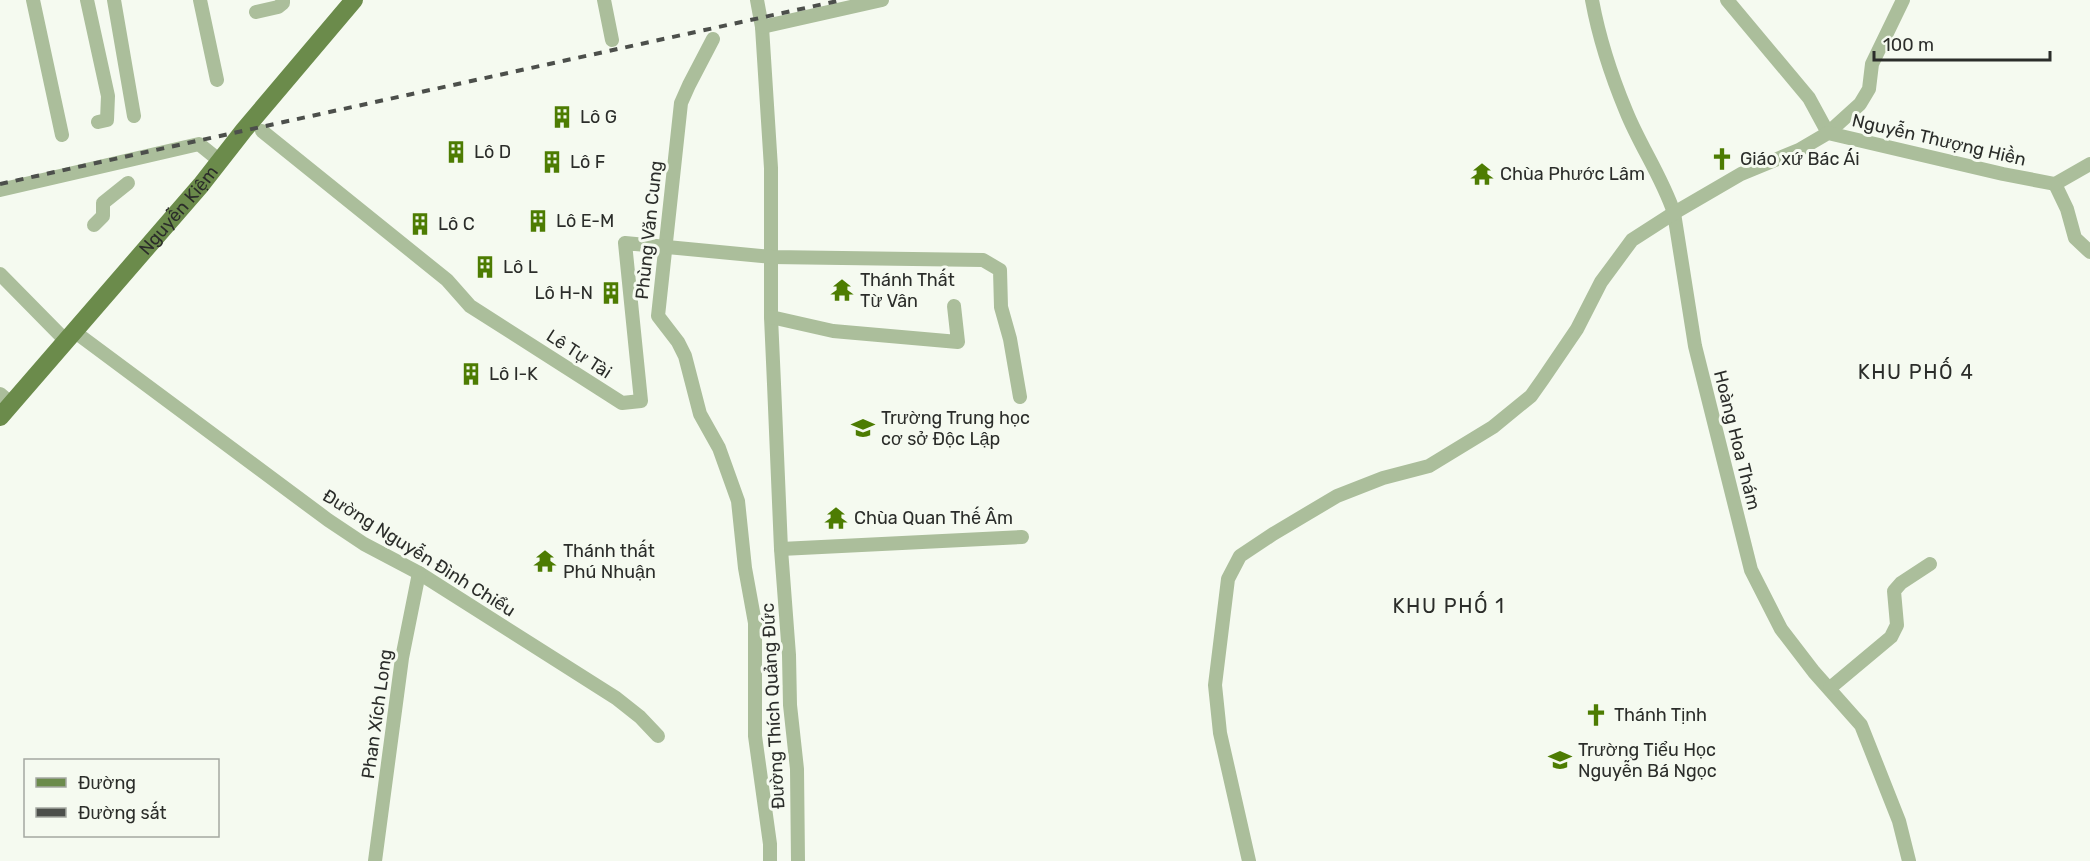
<svg xmlns="http://www.w3.org/2000/svg" width="2090" height="861" font-family="Rubik,sans-serif">
<rect width="100%" height="100%" fill="#f5faf0"/>
<g fill="none" stroke-linecap="round" stroke-linejoin="round">
<g stroke="#abbe9b" stroke-width="14">
<polyline points="33,0 62,135"/>
<polyline points="87,0 108,96 107,120 98,122"/>
<polyline points="114,0 134,116"/>
<polyline points="200,0 217,80"/>
<polyline points="604,0 612,40"/>
<polyline points="757,0 762,27 771,168 771,317 774,384 781,549 789,655 790,705 797,769 798,861"/>
<path d="M1592,0C1599,38 1611,75 1626,111C1640,146 1662,177 1674,213L1695,346L1751,570L1781,629L1814,672L1861,725L1899,821L1909,861"/>
<polyline points="1727,0 1809,98 1828,133 1860,104 1869,89 1872,64 1903,0"/>
<polyline points="256,12 278,7 283,3 283,0"/>
<polyline points="762,27 882,0"/>
<polyline points="713,39 689,85 681,103 658,316 678,342 685,356 700,414 719,448 738,501 745,568 755,623 755,736 770,844 770,861"/>
<polyline points="262,131 447,280 470,306 622,403 641,401 625,243 772,257 983,260 1000,270 1001,307 1010,339 1020,397"/>
<polyline points="2055,184 2067,209 2075,238 2090,252"/>
<polyline points="2055,184 2090,164"/>
<polyline points="0,190 199,144 220,161"/>
<polyline points="94,225 103,216 103,203 128,183"/>
<polyline points="0,274 66,341"/>
<polyline points="771,317 833,331 958,342 954,306"/>
<polyline points="75,332 328,520 364,544 419,573 616,698 640,717 658,736"/>
<polyline points="0,394 12,404"/>
<polyline points="781,549 1022,537"/>
<polyline points="1830,688 1891,637 1897,625 1894,591 1901,583 1930,564"/>
<polyline points="375,861 402,658 419,573"/>
<polyline points="1249,861 1220,733 1215,685 1228,579 1240,556 1273,534 1337,496 1383,478 1429,466 1493,427 1531,396 1543,379 1577,329 1601,282 1632,240 1674,213 1741,174 1799,150 1828,133 2003,174 2055,184"/>
</g>
<path stroke="#6b8b4b" stroke-width="18" id="s1" d="M0,417L201,185L244,130L354,0"/>
<polyline stroke="#4c4f4b" stroke-width="4" stroke-dasharray="8 8" stroke-linecap="butt" points="0,184 842,0"/>
</g>
<defs>
<g id="building-bare" transform="scale(1.8)"><path d="M-4-6H4V6H1V3H-1V6H-4ZM-2.5-4.3h1.7v1.8h-1.7ZM.8-4.3h1.7v1.8H.8ZM-2.5-1h1.7V.8h-1.7ZM.8-1h1.7V.8H.8Z" fill="#4d7c02" stroke="#f5faf0" stroke-width="2.5" paint-order="stroke"/></g>
<g id="church-bare" transform="scale(1.8)"><path d="M-1.2-6h2.4v3.5h3.3v2.4h-3.3V6h-2.4V-.1h-3.3v-2.4h3.3Z" fill="#4d7c02" stroke="#f5faf0" stroke-width="2.5" paint-order="stroke"/></g>
<g id="temple-bare" transform="scale(1.8)"><path d="M0-6L5-2H3V0L6.5 2.5H4V6H1.5V3h-3V6H-4V2.5H-6.5L-3 0V-2H-5Z" fill="#4d7c02" stroke="#f5faf0" stroke-width="2.5" paint-order="stroke"/></g>
<g id="school-bare" transform="scale(1.8)"><path d="M0-5L7-2L0 1L-7-2ZM-4 1L0 2.5L4 1V4Q0 6-4 4Z" fill="#4d7c02" stroke="#f5faf0" stroke-width="2.5" paint-order="stroke"/></g>
</defs>
<g fill-rule="evenodd">
<use href="#building-bare" x="562" y="117"/>
<use href="#building-bare" x="456" y="152"/>
<use href="#church-bare" x="1722" y="159"/>
<use href="#building-bare" x="552" y="162"/>
<use href="#temple-bare" x="1482" y="174"/>
<use href="#building-bare" x="538" y="221"/>
<use href="#building-bare" x="420" y="224"/>
<use href="#building-bare" x="485" y="267"/>
<use href="#temple-bare" x="842" y="290"/>
<use href="#building-bare" x="611" y="293"/>
<use href="#building-bare" x="471" y="374"/>
<use href="#school-bare" x="863" y="428"/>
<use href="#temple-bare" x="836" y="518"/>
<use href="#temple-bare" x="545" y="561"/>
<use href="#church-bare" x="1596" y="715"/>
<use href="#school-bare" x="1560" y="760"/>
</g>
<g text-anchor="middle" stroke-width="6" stroke-linejoin="round" paint-order="stroke">
<g font-size="18" fill="#2b2d2a" stroke="#f5faf0" text-anchor="start">
<text x="580" y="123">Lô G</text>
<text x="474" y="158">Lô D</text>
<text x="1740" y="165">Giáo xứ Bác Ái</text>
<text x="570" y="168">Lô F</text>
<text x="1500" y="180">Chùa Phước Lâm</text>
<text x="556" y="227">Lô E-M</text>
<text x="438" y="230">Lô C</text>
<text x="503" y="273">Lô L</text>
<text x="860" y="286">Thánh Thất<tspan x="860" dy="21">Từ Vân</tspan></text>
<text x="593" y="299" text-anchor="end">Lô H-N</text>
<text x="489" y="380">Lô I-K</text>
<text x="881" y="424">Trường Trung học<tspan x="881" dy="21">cơ sở Độc Lập</tspan></text>
<text x="854" y="524">Chùa Quan Thế Âm</text>
<text x="563" y="557">Thánh thất<tspan x="563" dy="21">Phú Nhuận</tspan></text>
<text x="1614" y="721">Thánh Tịnh</text>
<text x="1578" y="756">Trường Tiểu Học<tspan x="1578" dy="21">Nguyễn Bá Ngọc</tspan></text>
</g>
<g font-size="18" fill="#2b2d2a" stroke="#f5faf0">
<text transform="translate(1939 140) rotate(13)" y="6">Nguyễn Thượng Hiền</text>
<text dy="6" stroke="none"><textPath href="#s1" startOffset="273">Nguyễn Kiệm</textPath></text>
<text transform="translate(649 230) rotate(-84)" y="6">Phùng Văn Cung</text>
<text transform="translate(579 354) rotate(33)" y="6">Lê Tự Tài</text>
<text transform="translate(1737 440) rotate(76)" y="6">Hoàng Hoa Thám</text>
<text transform="translate(419 553) rotate(32)" y="6">Đường Nguyễn Đình Chiểu</text>
<text transform="translate(773 706) rotate(-93)" y="6">Đường Thích Quảng Đức</text>
<text transform="translate(377 714) rotate(-82)" y="6">Phan Xích Long</text>
</g>
<g font-size="20" letter-spacing="1.5" fill="#2b2d2a" stroke="#f5faf0">
<text x="1916" y="379">KHU PHỐ 4</text>
<text x="1449" y="613">KHU PHỐ 1</text>
</g>
</g>
<rect x="24" y="759" width="195" height="78" fill="#f5faf0" stroke="#a4a8a1" stroke-width="1.5"/>
<rect x="36" y="778" width="30" height="9" fill="#6b8b4b" stroke="#a4a8a1" stroke-width="1.5"/>
<text x="78" y="789" font-size="18" fill="#2b2d2a">Đường</text>
<rect x="36" y="808" width="30" height="9" fill="#4c4f4b" stroke="#a4a8a1" stroke-width="1.5"/>
<text x="78" y="819" font-size="18" fill="#2b2d2a">Đường sắt</text>
<path d="M1874 51v9h176v-9" fill="none" stroke="#2b2d2a" stroke-width="3"/>
<text x="1883" y="51" font-size="18" fill="#2b2d2a" stroke="#f5faf0" stroke-width="4.5" paint-order="stroke">100 m</text>
</svg>
